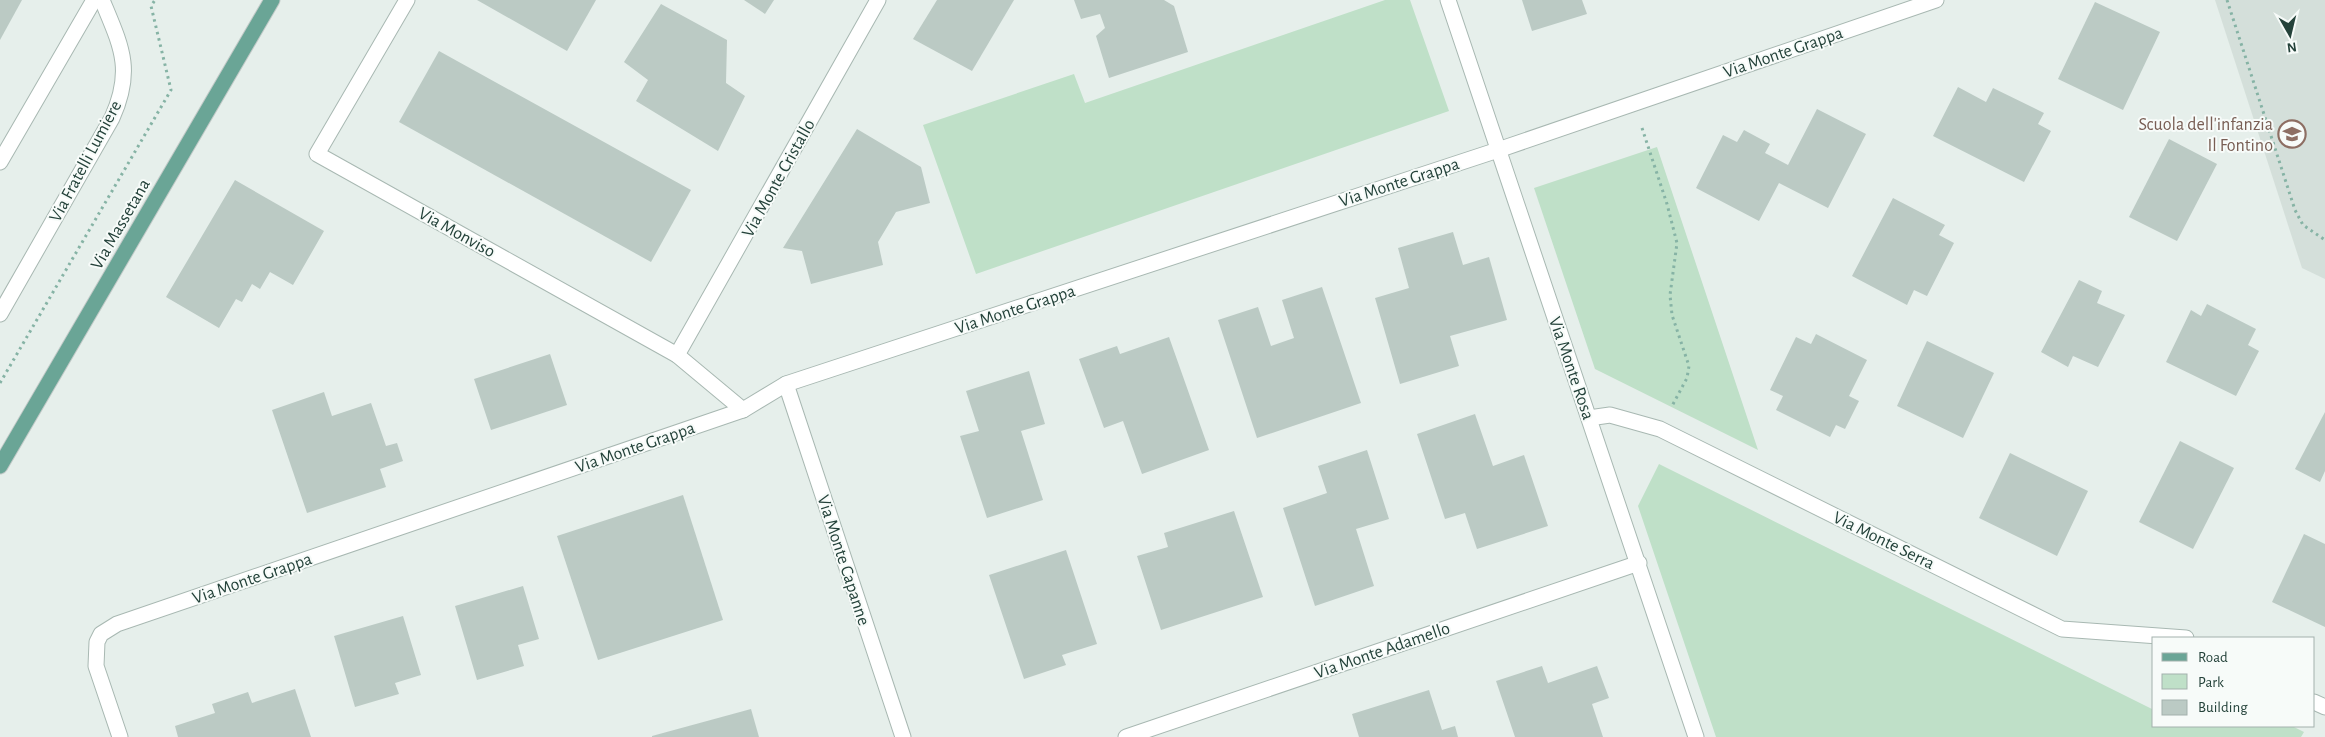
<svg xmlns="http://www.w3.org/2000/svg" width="2325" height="737" font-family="'Alegreya Sans',sans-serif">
<rect width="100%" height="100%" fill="#e6efeb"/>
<polygon fill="#d4dfda" points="2215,0 2325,0 2325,279 2302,268"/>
<g fill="#bfe0c8">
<polygon points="1385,0 1410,0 1449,111 976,274 923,125 1074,74 1085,103"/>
<polygon points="1657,147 1758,450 1595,369 1534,188"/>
<polygon points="1659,464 2154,710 2154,726 2292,726 2304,732 2301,737 1716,737 1638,506"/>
</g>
<g fill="#bbcac4">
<polygon points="0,0 22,0 0,40"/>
<polygon points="477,0 596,0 567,51"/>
<polygon points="744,0 774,0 765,14"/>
<polygon points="937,0 1014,0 972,71 913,39"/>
<polygon points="1074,0 1164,0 1174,6 1188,52 1109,78 1096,36 1105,28 1100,14 1081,19"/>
<polygon points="1522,0 1582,0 1587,14 1532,31"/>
<polygon points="2095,2 2160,32 2123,110 2058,79"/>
<polygon points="661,4 727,40 726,83 745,96 718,151 636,101 648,80 624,62"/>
<polygon points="439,51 691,190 651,262 399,122"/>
<polygon points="1958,87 1986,102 1993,88 2044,113 2038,124 2051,131 2024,182 1933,136"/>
<polygon points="1817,109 1866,134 1828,208 1779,183 1759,221 1696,188 1723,135 1737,142 1744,130 1770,144 1765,153 1788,165"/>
<polygon points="857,129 921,167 930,203 896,212 878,242 883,265 811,284 802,251 783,248"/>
<polygon points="2169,139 2217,164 2177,241 2129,217"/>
<polygon points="235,180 324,231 293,285 270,272 260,289 252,284 242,302 236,299 219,328 166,297"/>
<polygon points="1893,198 1945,225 1939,235 1954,243 1927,296 1914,290 1907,305 1852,276"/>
<polygon points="1453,232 1463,265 1489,257 1507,320 1450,336 1459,366 1400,384 1375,298 1409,288 1398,248"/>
<polygon points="2079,280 2102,291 2097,303 2125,315 2098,367 2073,356 2068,367 2041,352"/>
<polygon points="1322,287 1361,403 1257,438 1218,320 1258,307 1271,346 1294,338 1282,300"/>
<polygon points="2207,304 2256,329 2248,345 2259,351 2236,396 2166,362 2191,310 2201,316"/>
<polygon points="1816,334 1867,360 1849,396 1859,401 1845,429 1836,425 1830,437 1776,410 1783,396 1770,390 1796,337 1811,344"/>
<polygon points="1169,337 1209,450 1142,474 1123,421 1104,428 1079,359 1117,346 1120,354"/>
<polygon points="1927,341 1994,373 1963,438 1897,406"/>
<polygon points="550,354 567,405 491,430 474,379"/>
<polygon points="1029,371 1045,424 1021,431 1043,500 987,518 960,436 979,431 966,391"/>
<polygon points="324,392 332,416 371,403 386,446 397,443 403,461 380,469 386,487 307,513 272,410"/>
<polygon points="2325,412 2325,471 2320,482 2295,469"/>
<polygon points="1475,414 1493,466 1524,455 1548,526 1477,549 1465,513 1445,519 1417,434"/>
<polygon points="2180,441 2234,468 2193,549 2139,522"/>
<polygon points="1367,450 1389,519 1356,529 1374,586 1315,606 1283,508 1327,493 1318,466"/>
<polygon points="2010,453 2088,491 2057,556 1979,518"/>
<polygon points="683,495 723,620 598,660 557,536"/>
<polygon points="1234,511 1263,597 1161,630 1137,556 1168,547 1164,533"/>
<polygon points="2304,534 2325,544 2325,627 2272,602"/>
<polygon points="1066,550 1097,644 1062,655 1066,665 1024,679 989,575"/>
<polygon points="523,586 539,639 518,645 524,666 477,680 455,606"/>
<polygon points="403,616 421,675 395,683 399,694 355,707 334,636"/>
<polygon points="1542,666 1548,683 1597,666 1609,698 1592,704 1603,737 1515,737 1496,681"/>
<polygon points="295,689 311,737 178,737 175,726 215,713 212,704 248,692 252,703"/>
<polygon points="1429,690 1442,730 1455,726 1458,737 1359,737 1352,714"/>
<polygon points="751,709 759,737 652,737 652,736"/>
</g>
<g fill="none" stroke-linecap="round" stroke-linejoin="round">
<g stroke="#a8b8b2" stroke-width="17">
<g id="minor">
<polyline points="407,0 317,154 677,355 743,410"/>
<polyline points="1448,0 1696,737"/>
<polyline points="0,162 94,0"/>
<path d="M0,314L112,118C134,69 121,46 102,0"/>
<polyline points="677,355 878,0"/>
<polyline points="786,384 903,737"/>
<polyline points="1589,418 1610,415 1660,429 2062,629 2186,638"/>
<polyline points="2314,702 2325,707"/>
<polyline points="120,737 96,666 97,642 101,634 117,624 743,410 786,384 1498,150 1936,0"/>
<polyline points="1126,737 1639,563"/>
</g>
</g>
<g stroke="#c2cac8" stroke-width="17">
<polyline id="major" points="0,466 272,0"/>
</g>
<g stroke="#86b3a5" stroke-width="3" stroke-dasharray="2.5 4" stroke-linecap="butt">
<polyline points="2227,0 2295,210 2303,225 2325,240"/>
<polyline points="1642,128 1667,204 1677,243 1670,295 1672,315 1689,366 1687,378 1672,406"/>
<polyline points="0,383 171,90 151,6 155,0"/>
</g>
<use href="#minor" stroke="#fff" stroke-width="15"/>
<use href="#major" stroke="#6aa596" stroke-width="15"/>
</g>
<defs>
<g id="school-ring" transform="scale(1.4375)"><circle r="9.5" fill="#f7fbf9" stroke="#8d6e63" stroke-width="1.5"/><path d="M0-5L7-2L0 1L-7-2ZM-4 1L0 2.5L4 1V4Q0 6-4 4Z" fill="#8d6e63"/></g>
</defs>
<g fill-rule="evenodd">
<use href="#school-ring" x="2292" y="134"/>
</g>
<g text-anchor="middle" stroke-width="4" stroke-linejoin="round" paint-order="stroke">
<g font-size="18" fill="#24423a" stroke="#f7fbf9">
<text transform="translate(1783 52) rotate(-19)" y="6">Via Monte Grappa</text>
<text transform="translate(85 161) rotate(-62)" y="6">Via Fratelli Lumiere</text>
<text transform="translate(778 178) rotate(-61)" y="6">Via Monte Cristallo</text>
<text transform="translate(1399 182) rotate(-18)" y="6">Via Monte Grappa</text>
<text transform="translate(120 224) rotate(-60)" y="6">Via Massetana</text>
<text transform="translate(457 232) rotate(29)" y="6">Via Monviso</text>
<text transform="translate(1015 309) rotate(-18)" y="6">Via Monte Grappa</text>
<text transform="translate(1572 368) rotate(71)" y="6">Via Monte Rosa</text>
<text transform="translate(635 447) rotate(-19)" y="6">Via Monte Grappa</text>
<text transform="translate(1884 540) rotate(26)" y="6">Via Monte Serra</text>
<text transform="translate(844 560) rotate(72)" y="6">Via Monte Capanne</text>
<text transform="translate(252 578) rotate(-19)" y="6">Via Monte Grappa</text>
<text transform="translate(1382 650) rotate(-19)" y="6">Via Monte Adamello</text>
</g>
<g font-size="18" fill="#785e54" stroke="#f7fbf9" text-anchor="end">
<text x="2273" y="130">Scuola dell'infanzia<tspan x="2273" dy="21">Il Fontino</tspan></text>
</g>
</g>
<rect x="2152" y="637" width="162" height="90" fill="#f7fbf9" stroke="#a3b1ad"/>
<rect x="2162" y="653" width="25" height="8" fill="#6aa596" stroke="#a3b1ad"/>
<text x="2198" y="662" font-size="15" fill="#24423a">Road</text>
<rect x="2162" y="674" width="25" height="15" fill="#bfe0c8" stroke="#a3b1ad"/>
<text x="2198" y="687" font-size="15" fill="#24423a">Park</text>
<rect x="2162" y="700" width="25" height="15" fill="#bbcac4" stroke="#a3b1ad"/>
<text x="2198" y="712" font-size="15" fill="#24423a">Building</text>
<g transform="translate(2290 35) rotate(172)" stroke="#f7fbf9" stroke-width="4" paint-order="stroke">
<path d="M0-4L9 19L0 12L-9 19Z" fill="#24423a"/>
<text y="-8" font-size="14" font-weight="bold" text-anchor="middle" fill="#24423a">N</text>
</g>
</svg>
